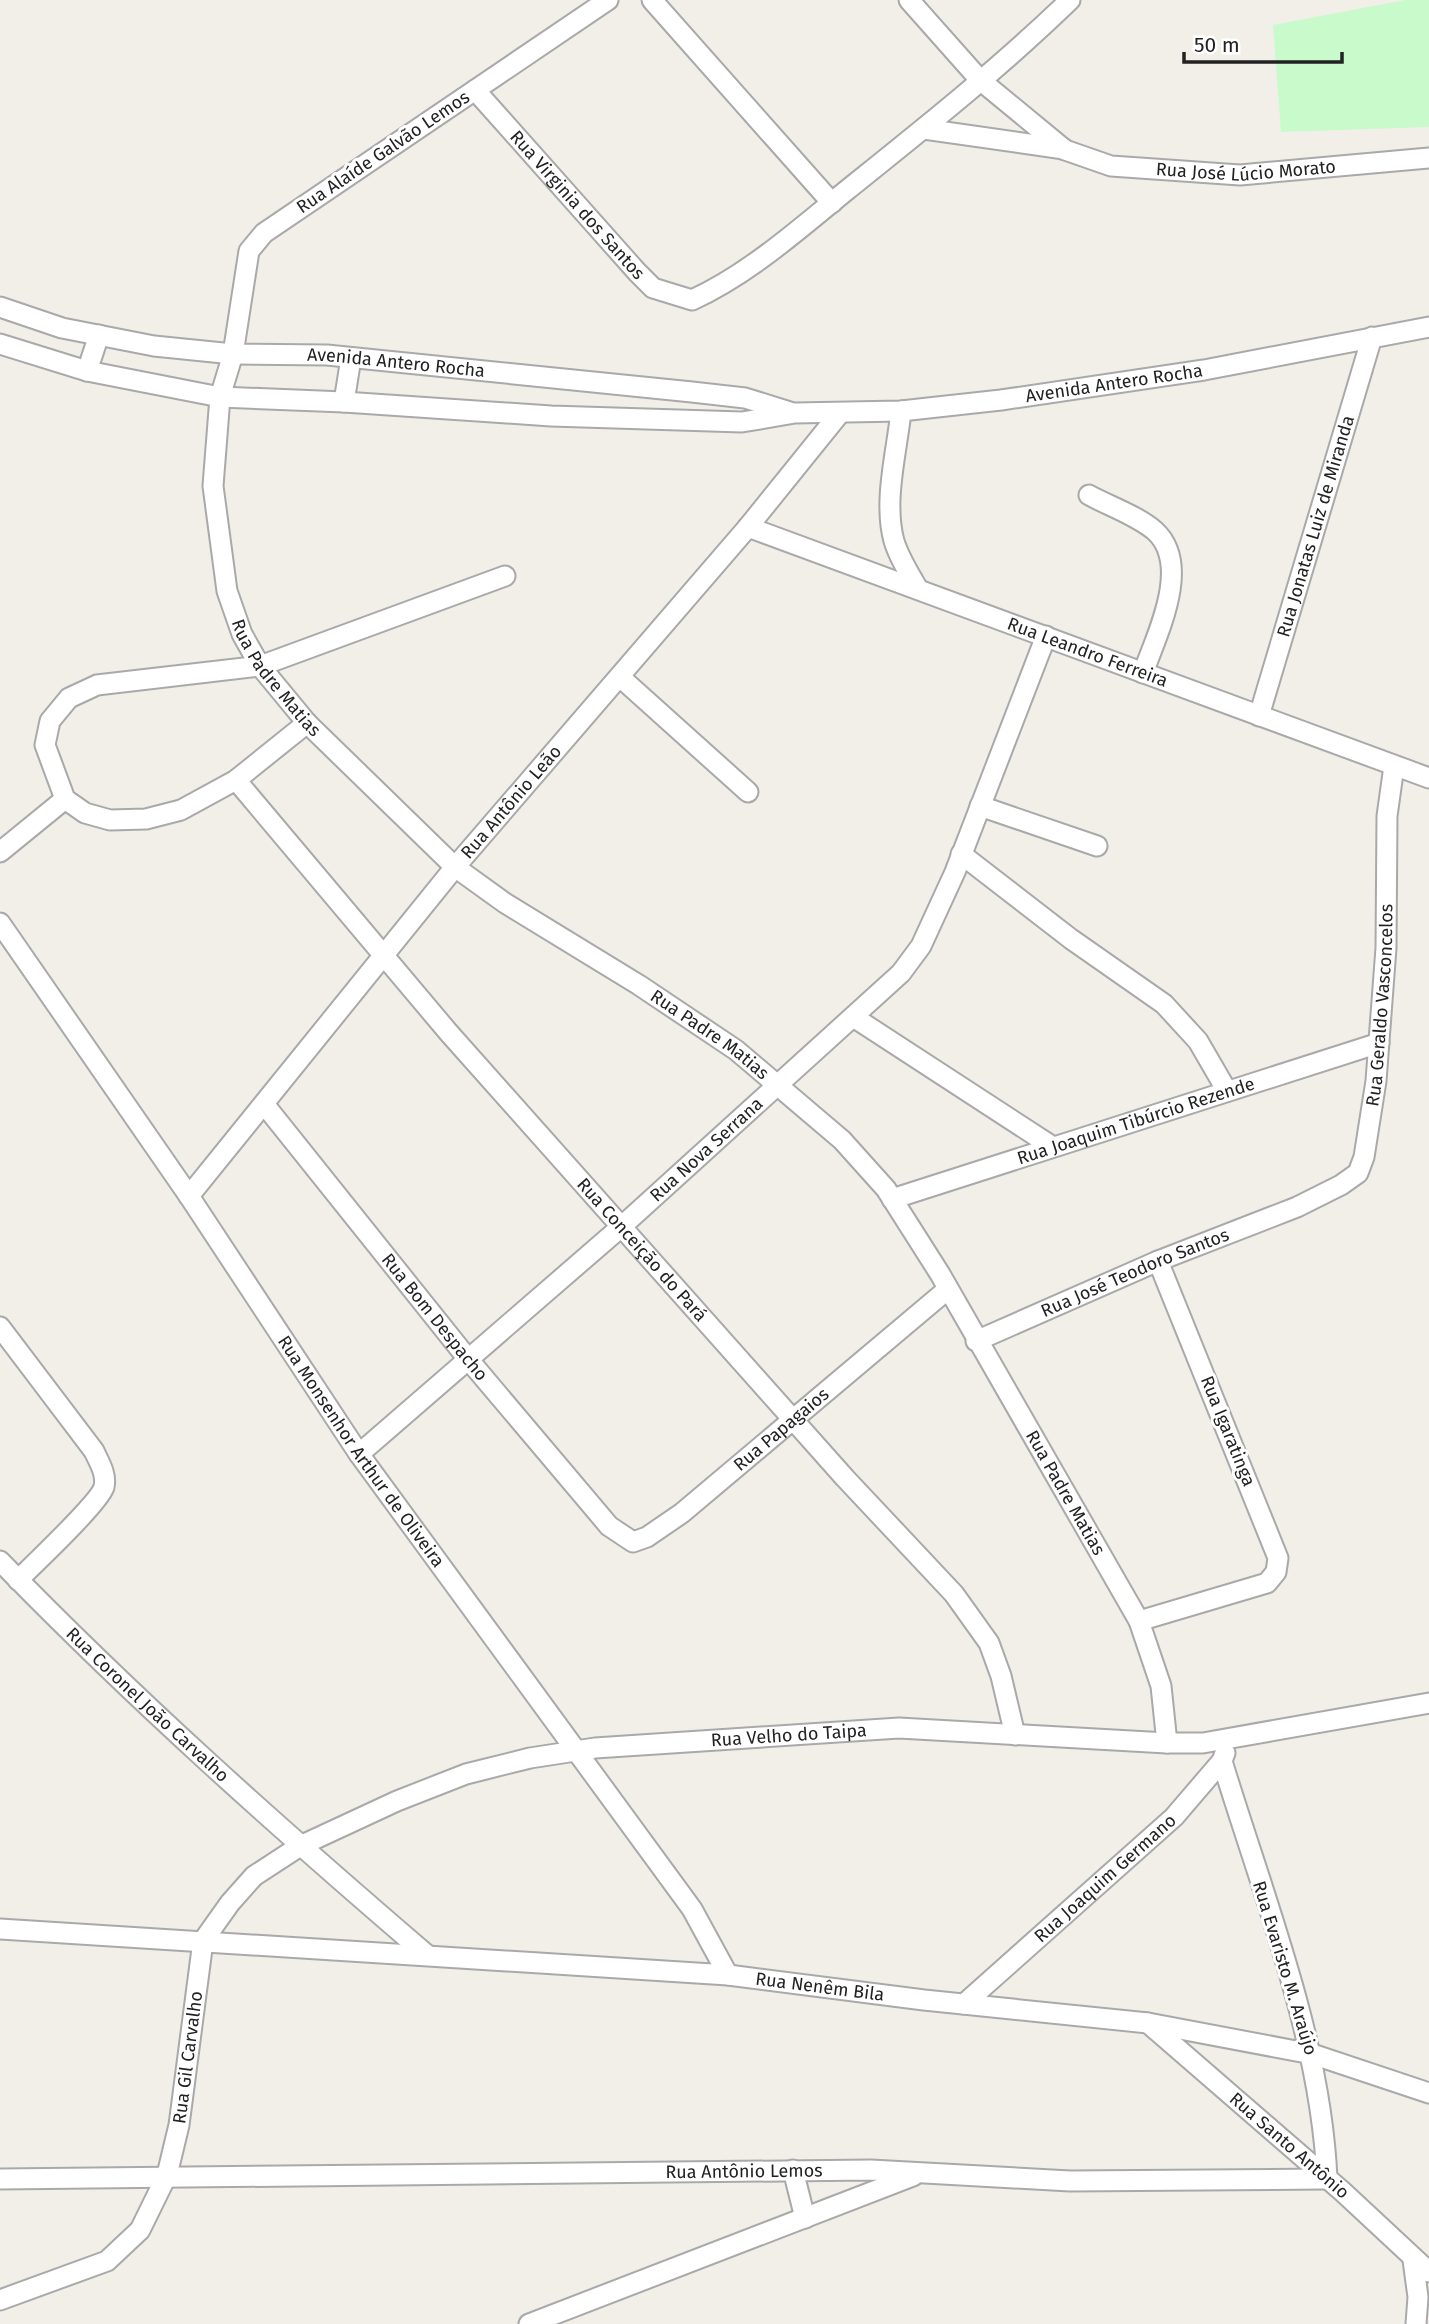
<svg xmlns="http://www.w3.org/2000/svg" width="1429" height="2324" font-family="'Fira Sans',sans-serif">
<rect width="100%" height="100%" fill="#f2efe9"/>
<polygon fill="#c8facc" points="1405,0 1429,0 1429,127 1281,132 1273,25"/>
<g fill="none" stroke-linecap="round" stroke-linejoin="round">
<g stroke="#a9a9a9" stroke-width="23">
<g id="street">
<path id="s1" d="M608,0L264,233L249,251L233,354L220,397L213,486L227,591L242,634L260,666L307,723L455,867L505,903L639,985L736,1050L842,1140L886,1189L940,1274L1139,1621L1161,1686L1167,1743"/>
<polyline points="652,0 832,203"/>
<path id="s2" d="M909,0L980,80L1065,150L1111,166L1240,175L1429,158"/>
<path id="s3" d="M475,90L637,272L653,288L692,300C749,274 799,229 847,190C923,129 1000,68 1070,0"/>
<polyline points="924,129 1064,149"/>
<path id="s4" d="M0,307L62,328L154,346L233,354L327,355L692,392L745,398L790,412"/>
<path id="s5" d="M0,344L87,371L220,397L344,402L551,416L742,422L795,413L901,411L1001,400L1204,370L1429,327"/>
<polyline points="87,371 99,335"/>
<polyline points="344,402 351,358"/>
<path d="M901,411C897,451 883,501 894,541C899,558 909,573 918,589"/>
<path d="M1089,495C1109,506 1138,516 1155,531C1192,565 1157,634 1143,673"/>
<path id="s6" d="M748,527L1429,778"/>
<polyline points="620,677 748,792"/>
<path id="s7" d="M1259,716L1372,337"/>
<polyline points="307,723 236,780 181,810 146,819 110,820 85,813 65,799 45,745 50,721 69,698 97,685 260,666 505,576"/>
<path id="s8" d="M236,780L449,1033L845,1478L954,1594L989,1643L1001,1676L1015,1735"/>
<polyline points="980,806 1097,846"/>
<polyline points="0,852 65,799"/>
<polyline points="961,854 1071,939 1164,1004 1198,1041 1227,1091"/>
<path id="s9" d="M0,923L189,1196L359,1454L692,1909L728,1975"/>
<polyline points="855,1018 1053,1147"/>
<path id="s10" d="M264,1104L468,1359L609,1526L633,1542L647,1537L682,1513L948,1289"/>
<path id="s11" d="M189,1196L455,867L748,527L840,413"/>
<path id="s12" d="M892,1199L1379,1043"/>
<path d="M0,1327L94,1451C99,1462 107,1474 104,1487C99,1503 34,1564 18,1580"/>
<path id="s13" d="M976,1341L1158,1261L1297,1207L1341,1185L1358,1173L1364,1157L1376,1081L1386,948L1387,816L1394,766"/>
<path id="s14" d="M359,1454L621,1227L901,973L921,946L955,872L1046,636"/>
<path id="s15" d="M0,1561C135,1700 280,1829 427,1955"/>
<polyline points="1139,1621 1267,1583 1276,1572 1278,1558 1158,1261"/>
<path id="s16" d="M0,1929L728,1975L924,2000L1148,2023L1312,2054L1429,2093"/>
<path id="s17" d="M964,2004L1174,1817L1222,1761L1225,1753"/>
<path id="s18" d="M1148,2023L1343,2192L1429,2272"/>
<polyline points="793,2170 805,2218"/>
<path id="s19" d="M0,2179L871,2170L1070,2181L1327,2179C1321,2038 1263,1896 1222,1761"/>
<polyline points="1413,2260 1418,2297 1416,2324"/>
<path id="s20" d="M0,2300L107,2261L140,2230L167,2175L179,2125L203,1941L230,1903L254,1876L300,1846L397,1801L466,1774L530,1758L595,1748L899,1728L1167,1743H1203L1429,1703"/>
<polyline points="529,2324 913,2176"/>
</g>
</g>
<use href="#street" stroke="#fff" stroke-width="19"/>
</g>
<g text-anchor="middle" stroke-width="6" stroke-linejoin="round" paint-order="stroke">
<g font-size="18" fill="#222" stroke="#fff">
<text transform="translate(383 152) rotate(-34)" y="6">Rua Alaíde Galvão Lemos</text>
<text dy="6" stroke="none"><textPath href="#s2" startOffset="401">Rua José Lúcio Morato</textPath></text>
<text dy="6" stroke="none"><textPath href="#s3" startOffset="154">Rua Virginia dos Santos</textPath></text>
<text dy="6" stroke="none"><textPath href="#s4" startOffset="402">Avenida Antero Rocha</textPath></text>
<text dy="6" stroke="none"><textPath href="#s5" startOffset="1124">Avenida Antero Rocha</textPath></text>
<text dy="6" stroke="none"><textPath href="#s7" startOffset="198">Rua Jonatas Luiz de Miranda</textPath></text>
<text dy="6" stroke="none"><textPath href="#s6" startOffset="362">Rua Leandro Ferreira</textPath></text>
<text dy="6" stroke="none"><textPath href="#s1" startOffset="884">Rua Padre Matias</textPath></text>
<text dy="6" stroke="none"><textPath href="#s11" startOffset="509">Rua Antônio Leão</textPath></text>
<text dy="6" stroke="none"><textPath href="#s13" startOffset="588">Rua Geraldo Vasconcelos</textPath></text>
<text dy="6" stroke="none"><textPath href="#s1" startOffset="1451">Rua Padre Matias</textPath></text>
<text dy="6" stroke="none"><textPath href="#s12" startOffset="256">Rua Joaquim Tibúrcio Rezende</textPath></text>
<text dy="6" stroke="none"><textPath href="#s14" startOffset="462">Rua Nova Serrana</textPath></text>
<text dy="6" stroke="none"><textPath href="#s8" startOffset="621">Rua Conceição do Pará</textPath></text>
<text dy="6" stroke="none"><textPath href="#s13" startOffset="173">Rua José Teodoro Santos</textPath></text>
<text dy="6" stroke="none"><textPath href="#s10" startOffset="273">Rua Bom Despacho</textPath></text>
<text dy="6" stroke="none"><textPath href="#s10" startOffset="761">Rua Papagaios</textPath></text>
<text transform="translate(1228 1431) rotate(68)" y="6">Rua Igaratinga</text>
<text dy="6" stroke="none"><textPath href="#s9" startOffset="640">Rua Monsenhor Arthur de Oliveira</textPath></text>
<text dy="6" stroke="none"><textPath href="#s1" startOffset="2039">Rua Padre Matias</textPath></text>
<text dy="6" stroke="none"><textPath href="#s15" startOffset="206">Rua Coronel João Carvalho</textPath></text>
<text dy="6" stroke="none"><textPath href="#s20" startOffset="1102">Rua Velho do Taipa</textPath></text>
<text dy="6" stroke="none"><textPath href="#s17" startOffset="189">Rua Joaquim Germano</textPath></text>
<text transform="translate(1285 1968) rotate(73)" y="6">Rua Evaristo M. Araújo</text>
<text dy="6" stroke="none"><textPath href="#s16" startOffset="822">Rua Nenêm Bila</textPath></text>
<text dy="6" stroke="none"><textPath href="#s20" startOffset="340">Rua Gil Carvalho</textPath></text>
<text dy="6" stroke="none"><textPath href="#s18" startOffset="187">Rua Santo Antônio</textPath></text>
<text dy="6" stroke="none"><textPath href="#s19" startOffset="744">Rua Antônio Lemos</textPath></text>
</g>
</g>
<path d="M1184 52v10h158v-10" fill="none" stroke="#222222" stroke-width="3.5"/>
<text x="1194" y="52" font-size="21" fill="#222222" stroke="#ffffff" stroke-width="5" paint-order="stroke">50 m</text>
</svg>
